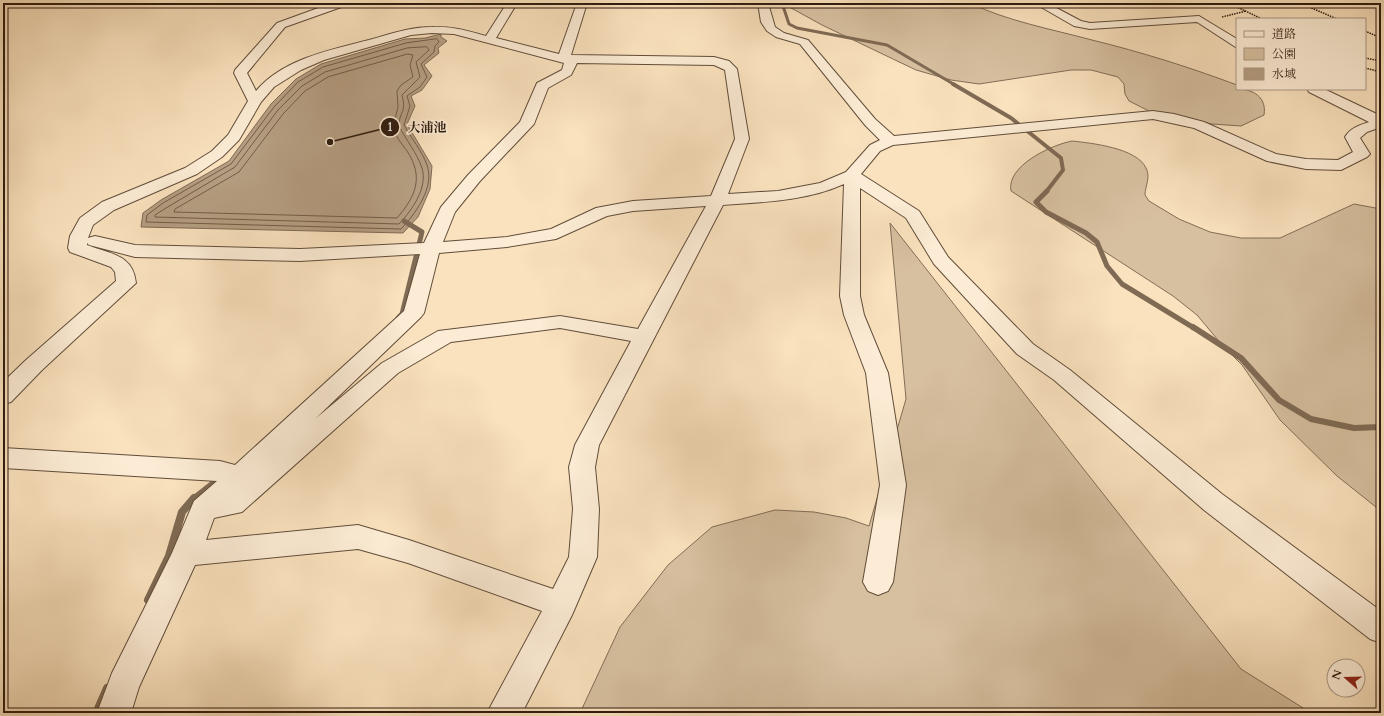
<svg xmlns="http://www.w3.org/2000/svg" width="1384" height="716" font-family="Cardo,'Noto Serif JP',serif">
<rect width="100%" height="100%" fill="#fae2be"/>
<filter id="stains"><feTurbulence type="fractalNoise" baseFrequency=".005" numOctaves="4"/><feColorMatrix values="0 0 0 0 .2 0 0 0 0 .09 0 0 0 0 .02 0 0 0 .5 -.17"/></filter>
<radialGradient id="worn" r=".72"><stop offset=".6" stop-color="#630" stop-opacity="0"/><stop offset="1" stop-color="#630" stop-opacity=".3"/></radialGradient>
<g fill="#d7c0a0" stroke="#826e57">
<path d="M3,3H90C61,8 31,0 3,9Z"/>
<path d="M782,3H970C1007,21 1051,29 1092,40C1141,52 1189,67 1237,85V89C1253,89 1267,97 1264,115L1241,126L1212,124L1161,114L1149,111L1129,101L1125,94L1124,84L1118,77L1091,70H1071L979,84L951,80L916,70L822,25Z"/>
<path d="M1072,141C1091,143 1137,148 1146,168C1151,177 1145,186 1145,195L1149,201L1179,219L1210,232L1241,238H1280L1354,204L1381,209V511L1337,476L1280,420L1242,365L1223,346L1197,315L1173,296L1011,191C1006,166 1051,145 1072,141Z"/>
<polygon points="890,223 1241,669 1311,713 580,713 620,627 668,565 712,527 775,510 814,512 846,518 869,526 906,399"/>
</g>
<polygon fill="#b59e82" stroke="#7f6a54" points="441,34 441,37 447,41 438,48 439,53 424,65 432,76 422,90 411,96 415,106 407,124 432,166 430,189 418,217 403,233 141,227 143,213 161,200 229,161 271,104 296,79 321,64 405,39 425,38"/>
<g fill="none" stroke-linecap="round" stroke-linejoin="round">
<g stroke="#725c48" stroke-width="1">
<path d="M437,39L439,42L435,46L434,52L421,64L427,77L420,87L407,96L410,106L404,125C411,138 422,151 427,165C435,188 415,214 401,229L146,222L147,215L163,203L231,164L274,107L298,82L323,67L406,43Z"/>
<path d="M427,47L429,50L416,62L420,77L402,95C407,113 399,111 399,126C406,140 417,153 422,168C428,188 412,210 399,224L155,217V215L166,208L235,167L278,110L302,86L325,72L407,48Z"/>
<path d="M408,54L413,55L410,65L413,77L401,85L397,91L398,107L393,127C395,136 402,144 407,151C424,177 416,196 397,218L174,212L175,209L239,172L283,114L305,91L328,77Z"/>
</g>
<polyline stroke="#7f6a54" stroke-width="3" points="782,3 789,24 797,28 887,45 955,85"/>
<polyline stroke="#7f6a54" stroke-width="4" points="953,84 1011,118 1061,158 1063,170 1046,192"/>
<g stroke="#7f6a54" stroke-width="5">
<polyline points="1047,191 1036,202 1046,212 1086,233 1097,242 1107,266 1122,284 1194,328"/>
<polyline points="398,318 402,314 422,232 404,221"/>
</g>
<g stroke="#7f6a54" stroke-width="6">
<polyline points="1193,327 1241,358 1279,400 1311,419 1354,428 1381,427"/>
<polyline points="193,499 222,476"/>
</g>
<g stroke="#7f6a54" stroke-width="8">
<polyline points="148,600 169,556 182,512 194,498"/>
<polyline points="96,713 107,688"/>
</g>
<g stroke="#614d3a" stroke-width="2">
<g id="minor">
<path d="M332,3H348L347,5L285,27L247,73L256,91C283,59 330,50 369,40C390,34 410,27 432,27C451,26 468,31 486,36L507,3H517L496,38L559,54L577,3H587L571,55L714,57L729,61L737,69L749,139L728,194L778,191L820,183L846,172L870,145L880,140L865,125L800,44L776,37L767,31L761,22L758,3H768L775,27L784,33L808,40L875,119L894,136L1153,111L1174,114L1204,122L1276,154L1306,159L1338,160L1353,152L1345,137C1350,128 1360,125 1369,122L1309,92L1307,89H1324L1381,116V127L1367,132L1360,138L1370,154L1367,157L1341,170L1306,169L1267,161L1194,128L1153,119L893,145L880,151L861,174L919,211L948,257L1033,344L1070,370L1222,494L1381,611V643L1370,639L1204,510L1054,380L1017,354L934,264L906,218L860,188V296L864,315L888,373L906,485L893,582L888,591L878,595L868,591L863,582L880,485L866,373L844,315L840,296L844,184C806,201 764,202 723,205L599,445L595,467L599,509L597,557L572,615L522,713H487L542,611L408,563L358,549L195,565L139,687L131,713H97L112,673L172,553L194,501L217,481L3,468V448L220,461L235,465L404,311L420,254L300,261L135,257L89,245L87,243V245C110,254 133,254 136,283L42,370L11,402L3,404V382L26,360L116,281L115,272L111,267L70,252L68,248L70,236L80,218L102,202L185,168L212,151L228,135L248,101L234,73L235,70L277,23ZM432,33L454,34L564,63L562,70L537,83L520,122L468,175L441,207L424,243L300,249L135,245L95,236L88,238L93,225L114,210L197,174L222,157L239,140L261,102L274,87L301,70L324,60L411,35ZM577,63L714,65L725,70L735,139L711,196L633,201L596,208L551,229L507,237L443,242L455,212L480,181L534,124L548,88L571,75ZM706,206L638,329L560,316L438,331L382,363L315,419L421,317L424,313L439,253L507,247L556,239L607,216L633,211ZM560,328L631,341L575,445L569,467L573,509L569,557L553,589L409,540L358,525L206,540L214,518L242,512L398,373L451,342Z"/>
<polygon points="1034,3 1047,3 1081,21 1090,23 1199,16 1237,39 1237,48 1197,22 1090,29 1074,26"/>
</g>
</g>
<g stroke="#2e1b0e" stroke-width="1.5" stroke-dasharray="1.5 1" stroke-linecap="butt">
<polyline points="1300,3 1337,19"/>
<polyline points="1222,17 1246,11"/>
<polyline points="1262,19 1235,6 1277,3"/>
<polyline points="1365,31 1381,38"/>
<polyline points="1365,58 1381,61"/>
<polyline points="1365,68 1381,72"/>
</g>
<use href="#minor" fill="#fcecd5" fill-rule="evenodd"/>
</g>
<path fill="none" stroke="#2e1b0e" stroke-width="1.5" d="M330 142L390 127"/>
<g fill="#2e1b0e" stroke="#fcecd5" stroke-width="1.5">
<circle cx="330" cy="142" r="4"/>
<circle cx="390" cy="127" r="10"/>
</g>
<g font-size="12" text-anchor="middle" font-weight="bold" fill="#fff">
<text x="390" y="131">1</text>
</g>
<g font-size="13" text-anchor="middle" font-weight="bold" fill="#2e1b0e" stroke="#fcecd5" stroke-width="3.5" stroke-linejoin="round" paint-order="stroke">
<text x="427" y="132">大浦池</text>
</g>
<rect width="1384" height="716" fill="none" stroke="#fae2be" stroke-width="16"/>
<rect x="4" y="4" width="1376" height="708" fill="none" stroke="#2e1b0e" stroke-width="2"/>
<rect x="8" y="8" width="1368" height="700" fill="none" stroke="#2e1b0e"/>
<rect x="1236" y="18" width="130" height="72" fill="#fcecd5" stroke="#aa9885"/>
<rect x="1244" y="31" width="20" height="6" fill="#fcecd5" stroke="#aa9885"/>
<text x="1272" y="38" font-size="12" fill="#2e1b0e">道路</text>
<rect x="1244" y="48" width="20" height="12" fill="#d7c0a0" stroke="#aa9885"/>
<text x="1272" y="58" font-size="12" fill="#2e1b0e">公園</text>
<rect x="1244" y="68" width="20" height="12" fill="#b59e82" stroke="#aa9885"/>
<text x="1272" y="78" font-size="12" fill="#2e1b0e">水域</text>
<g transform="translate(1346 678) rotate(290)"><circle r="19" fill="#fcecd5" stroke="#aa9885"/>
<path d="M0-3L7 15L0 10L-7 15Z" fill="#8f2418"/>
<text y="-6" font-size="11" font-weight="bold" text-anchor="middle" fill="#2e1b0e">N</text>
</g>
<rect width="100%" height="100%" filter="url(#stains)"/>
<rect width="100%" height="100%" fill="url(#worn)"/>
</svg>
